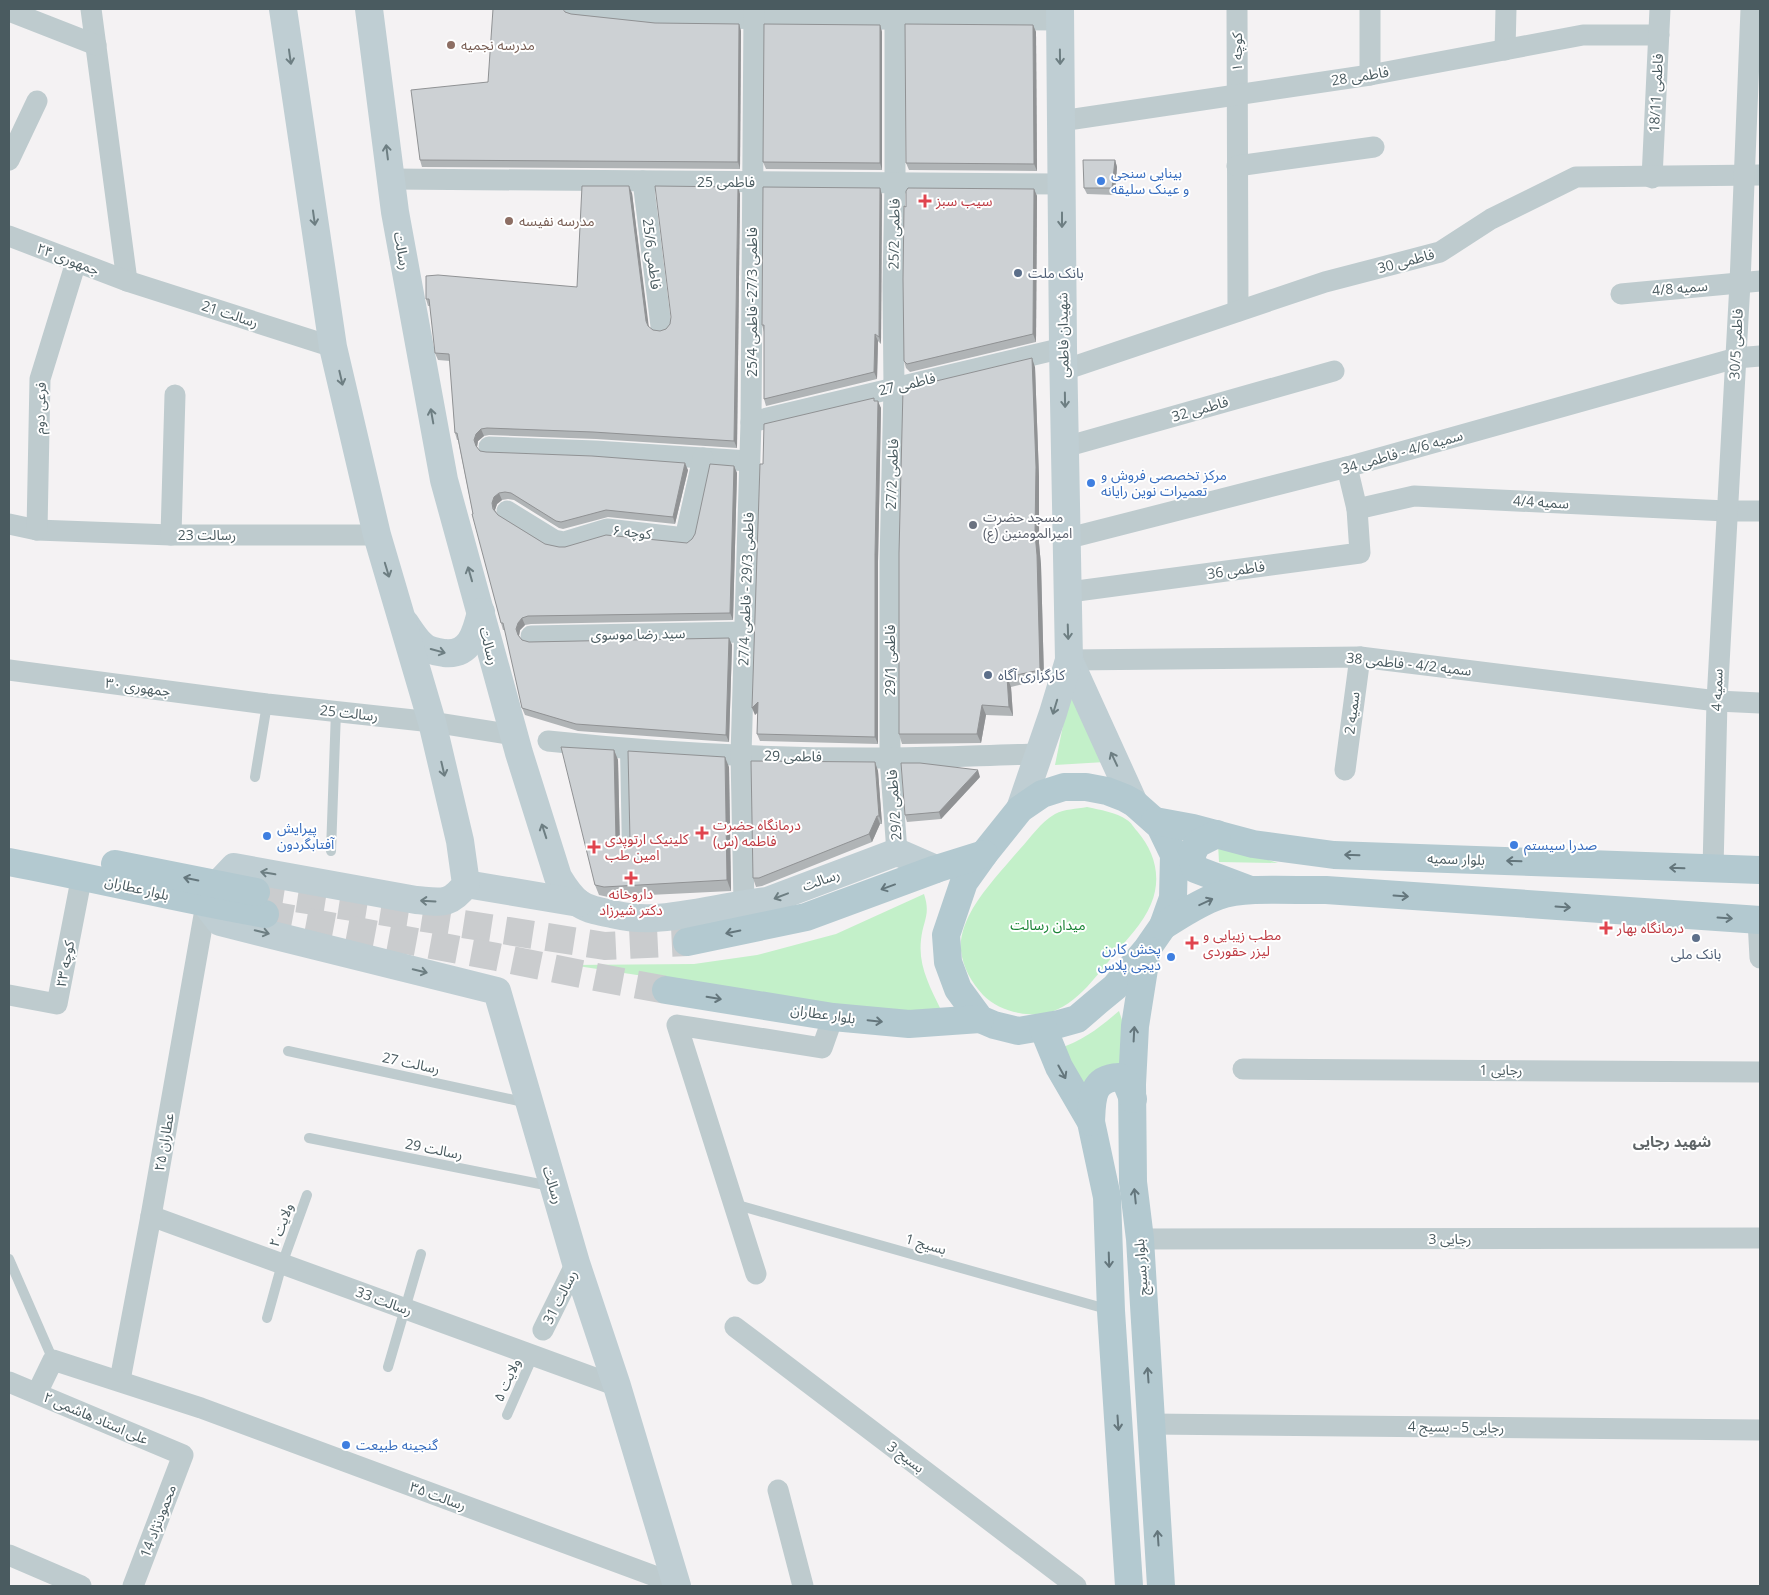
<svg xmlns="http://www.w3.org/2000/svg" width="1769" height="1595" font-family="'Open Sans','Noto Sans Arabic',sans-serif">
<rect width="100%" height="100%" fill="#f4f2f3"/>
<g fill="#c3f0c9">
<polygon points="1071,686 1105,762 1055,765"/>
<path d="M1087,807C1100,810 1116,812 1127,820C1131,822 1134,828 1137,831C1155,852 1162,878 1151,904C1143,924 1126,940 1113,956C1087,987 1065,1022 1019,1013C1006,1011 992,1004 983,995C972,983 963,968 961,951C959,937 966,920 973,908C986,887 1004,868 1020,849C1031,837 1040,823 1055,814C1065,809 1076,809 1087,807Z"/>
<polygon points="1218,844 1278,863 1219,862"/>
<path d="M924,894C931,915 923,920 921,940C918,966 930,987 941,1010L913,1017L571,965L694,964L757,955L836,934Z"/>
<path d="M1119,1011L1122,1020L1124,1069L1085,1089L1058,1049C1084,1040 1099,1028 1119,1011Z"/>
</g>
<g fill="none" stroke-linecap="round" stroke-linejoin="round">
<g stroke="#caccce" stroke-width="28" stroke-dasharray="28 14" stroke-linecap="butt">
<polyline points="256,892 605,946 687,942"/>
<polyline points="265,914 497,957 596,977 666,990"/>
</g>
<g stroke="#becbce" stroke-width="10">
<polyline points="625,749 627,851"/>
<polyline points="255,777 267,704"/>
<polyline points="331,851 336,711"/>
<polyline points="288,1051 528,1103"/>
<polyline points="309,1138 550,1186"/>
<polyline points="734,1204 1110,1310"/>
<polyline points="9,1259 53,1360"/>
<polyline points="267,1318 282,1264 307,1195"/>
<polyline points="388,1367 421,1254"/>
<polyline points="507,1415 533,1356"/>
</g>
<g stroke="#becbce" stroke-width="21">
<polyline points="91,9 127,281"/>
<polyline points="575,9 658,18 1060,20"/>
<polyline points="895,9 895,183 893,286 894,387 890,562 890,758 897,852"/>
<polyline points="1237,9 1238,311"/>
<polyline points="9,11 96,45"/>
<polyline points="1505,50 1506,9"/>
<polyline points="1370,75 1370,9"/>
<polyline points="1061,121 1370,75 1583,35 1659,35"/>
<polyline points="9,160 37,101"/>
<polyline points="1237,166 1374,147"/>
<polyline points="1652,178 1660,9"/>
<polyline points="391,179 1062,184"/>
<polyline points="643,181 661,326"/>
<polyline points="9,236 127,281 333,347"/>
<polyline points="1621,294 1760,281"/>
<polyline points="1064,370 1325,282 1440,252 1491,219 1576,177 1760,175"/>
<polyline points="751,422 1063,348"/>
<polyline points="489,447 595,451 749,461"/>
<polyline points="1065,447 1334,371"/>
<polyline points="1357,509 1414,496 1726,511 1760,511"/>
<polyline points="507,511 554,540 564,542 607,529 685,538 703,458"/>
<polyline points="9,524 37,530 171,535 377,535"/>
<polyline points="37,530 40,379 76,262"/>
<polyline points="171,535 175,395"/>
<polyline points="1066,536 1073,537 1347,467 1736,358 1760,356"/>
<polyline points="1067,590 1077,591 1360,553 1357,509 1347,467"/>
<polyline points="531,636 745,632"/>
<polyline points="1069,660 1360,657 1717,701 1760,703"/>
<polyline points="9,670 267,704 432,722 514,735"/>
<path d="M548,741C662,753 776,759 890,758C940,758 989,755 1039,754"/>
<polyline points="1345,770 1360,657"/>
<polyline points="1713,869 1717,701 1740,283 1751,9"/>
<polyline points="744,904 741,755 751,422 754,9"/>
<polyline points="1758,920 1760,958"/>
<polyline points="9,995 57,1004 82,875"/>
<polyline points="1243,1069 1760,1072"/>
<polyline points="151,1216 617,1386"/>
<polyline points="1140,1239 1760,1238"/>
<polyline points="756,1274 677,1025 822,1048 833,1017"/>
<polyline points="735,1327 1076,1586"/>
<polyline points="543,1330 576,1263"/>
<polyline points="120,1380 151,1216 206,904"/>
<polyline points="9,1382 183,1455 133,1586"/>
<polyline points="37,1393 53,1360 201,1408 676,1584"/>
<polyline points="1151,1424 1760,1430"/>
<polyline points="778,1490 803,1586"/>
<polyline points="9,1555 81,1586"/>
</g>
<g stroke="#bfced3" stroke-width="28">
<path d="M369,9L395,212L444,480L519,753L558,877C564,887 570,897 580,904C589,910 601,912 612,914C625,917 640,919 654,918C692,916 729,905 767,901L897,852L936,869"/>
<path d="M405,623C410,630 415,639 422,645C427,650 437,652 444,653C470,656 476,633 481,612"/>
<polyline points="1069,660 1134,803"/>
<polyline points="1020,809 1053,713 1069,660 1063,348 1060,9"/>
<polyline points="466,884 579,903"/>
<path d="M217,885L234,867L416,900C441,902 450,906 466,884L460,841L432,722L377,535L333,347L283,9"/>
<polyline points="206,904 220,922 497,991 576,1263 617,1386 677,1586"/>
</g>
<g stroke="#b3c9d0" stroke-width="28">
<polygon points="1064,787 1086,787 1107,791 1125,798 1134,803 1160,826 1174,855 1173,898 1163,926 1147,949 1115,987 1098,1001 1077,1019 1059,1024 1018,1031 994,1025 980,1019 958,989 948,962 946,935 964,882 984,854 1020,809 1042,794"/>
<polyline points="1155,821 1193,828 1253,844 1334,855 1760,870"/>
<polyline points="1217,834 1197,844 1191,856 1195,869 1248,889"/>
<path d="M9,862C94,878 179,899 265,914"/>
<polyline points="115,864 256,892"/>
<path d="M1163,926C1181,915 1198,903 1218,896C1245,886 1296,891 1326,890L1760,920"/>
<polyline points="687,942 806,917 936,869 984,854"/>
<polyline points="1147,950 1135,1026 1132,1084 1133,1182 1140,1239 1161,1586"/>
<polyline points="666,990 833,1017 909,1024 980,1019"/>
<polyline points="1043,1028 1059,1067 1091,1122 1107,1197 1111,1311 1129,1586"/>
<path d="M1091,1122C1092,1100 1091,1078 1119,1077L1127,1084L1133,1099"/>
</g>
</g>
<g fill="#b0b4b6">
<polygon points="565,12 571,14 655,23 739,24 741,31 740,169 422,167 420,160 488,82"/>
<polygon points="880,25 882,32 882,170 766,169 763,162"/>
<polygon points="1033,25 1036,32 1037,171 909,170 906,163"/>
<polygon points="1115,160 1117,167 1115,195 1087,194 1084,188"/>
<polygon points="738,187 740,194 737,448 596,439 489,435 484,436 478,441 477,447 480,451 486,452 688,470 675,524 608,517 563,529 559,528 514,500 508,499 502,500 497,504 495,510 498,515 545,544 559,547 687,543 692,539 734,466 737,473 733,620 531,624 525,625 520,630 519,636 522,640 529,642 729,638 732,645 729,742 578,731 525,715 522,708 505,630 503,630 501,623 473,514 458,440 457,440 455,433 450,361 438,360 435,353 430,306 428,306 426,299 577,287 632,193 648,326 653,330 660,331 666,329 670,324"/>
<polygon points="880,188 882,195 881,344 878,341 877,379 766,406 764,399 764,332 762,325"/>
<polygon points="1034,189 1037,196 1036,342 910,372 906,368 904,361 906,207"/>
<polygon points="1035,367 1039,477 1039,543 1041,565 1044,679 1011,687 1013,716 986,715 981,743 902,744 899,734"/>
<polygon points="875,401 881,408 878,562 878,744 760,741 757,734 758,712 755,715 763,464"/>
<polygon points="614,750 618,760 620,846 623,847 627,846 729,767 731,891 608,897 599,895 595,885"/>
<polygon points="875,762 878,771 882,824 880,824 872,842 762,886 756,887 753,878"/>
<polygon points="980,777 941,819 907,822 905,815"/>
</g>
<g fill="#909294">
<polygon points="739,24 741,31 740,169 738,162"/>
<polygon points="880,25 882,32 882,170 880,163"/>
<polygon points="1033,25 1036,32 1037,171 1034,164"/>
<polygon points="1115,160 1117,167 1115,195 1112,188"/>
<polygon points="629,186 632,193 649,328 646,321"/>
<polygon points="738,187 740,194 737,448 734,441"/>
<polygon points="880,188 882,195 881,344 879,337"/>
<polygon points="1034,189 1037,196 1036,342 1033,334"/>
<polygon points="875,334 878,341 877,379 874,372"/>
<polygon points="1032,358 1035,367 1039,477 1039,543 1041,565 1044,679 1040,670 1035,534"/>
<polygon points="878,401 881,408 878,562 878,744 875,737 875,555"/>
<polygon points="481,429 484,436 478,441 477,447 478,453 474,440 476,434"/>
<polygon points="685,463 688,470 675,524 673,517"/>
<polygon points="734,466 737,473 733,620 730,613"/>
<polygon points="499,493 502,500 497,504 495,510 496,516 492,503 494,497"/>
<polygon points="522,618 525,625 520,630 519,636 520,642 516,629 518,623"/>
<polygon points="729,638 732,645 729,742 726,735"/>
<polygon points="1007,677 1011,687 1013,716 1009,707"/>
<polygon points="758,702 760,710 755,715 752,708"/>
<polygon points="982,705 986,715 981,743 977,734"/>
<polygon points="614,750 618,760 620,851 616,841"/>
<polygon points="725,757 729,767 731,891 727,880"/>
<polygon points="875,762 878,771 882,824 879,816"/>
<polygon points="978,770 980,777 941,819 939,812"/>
<polygon points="877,816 880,824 872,842 869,834"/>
</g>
<g fill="#cdd1d4" stroke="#909294">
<polygon points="493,9 563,9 565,12 571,14 655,23 739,24 738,162 420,160 411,90 488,82"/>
<polygon points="764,24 880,25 880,163 763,162"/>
<polygon points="905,24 1033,25 1034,164 906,163"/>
<polygon points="1083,160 1115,160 1112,188 1084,188"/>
<polygon points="582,186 629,186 646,321 648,326 653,330 660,331 666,329 670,324 671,317 655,186 738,187 734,441 593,432 487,428 481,429 476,434 474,440 476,446 480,451 486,452 592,456 685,463 673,517 606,510 561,522 556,521 511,493 505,492 499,493 494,497 492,503 493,509 498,515 545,544 559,547 565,547 606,535 687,543 692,539 695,534 710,464 734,466 730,613 528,616 522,618 518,623 516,629 518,635 522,640 529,642 729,638 726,735 576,724 522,708 503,623 501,623 472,514 473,514 457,433 455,433 449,354 435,353 429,299 426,299 426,276 438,275 577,287"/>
<polygon points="763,187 880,188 879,337 875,334 874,372 764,399 764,325 762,325"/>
<polygon points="908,188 1034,189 1033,334 907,364 904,361 903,279 904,206 906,207 906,191"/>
<polygon points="1032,358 1036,467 1035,534 1037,555 1040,670 1007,677 1009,707 982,705 977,734 899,734 899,553 903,389"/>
<polygon points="874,398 874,401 878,401 875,555 875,737 757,734 758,702 752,708 760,464 763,464 764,424"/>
<polygon points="561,747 614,750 616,841 618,844 623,847 627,846 630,840 628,751 725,757 727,880 604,887 595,885"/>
<polygon points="751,761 875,762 879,816 877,816 869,834 759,878 753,878"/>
<polygon points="901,763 920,763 978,770 939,812 905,815"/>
</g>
<defs><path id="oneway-shaft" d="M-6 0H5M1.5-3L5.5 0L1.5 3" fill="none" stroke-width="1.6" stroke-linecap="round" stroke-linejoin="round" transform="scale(1.25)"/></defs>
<g stroke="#6d7e82">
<use href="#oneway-shaft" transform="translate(290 57) rotate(82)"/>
<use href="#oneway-shaft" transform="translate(1060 57) rotate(89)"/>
<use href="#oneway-shaft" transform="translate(387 152) rotate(-97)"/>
<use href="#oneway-shaft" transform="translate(314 218) rotate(82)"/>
<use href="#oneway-shaft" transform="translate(1062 220) rotate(90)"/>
<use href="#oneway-shaft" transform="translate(341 378) rotate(77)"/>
<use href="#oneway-shaft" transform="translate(1065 400) rotate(89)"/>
<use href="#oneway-shaft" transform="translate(432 416) rotate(-100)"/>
<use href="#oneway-shaft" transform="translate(387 570) rotate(73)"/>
<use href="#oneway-shaft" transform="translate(470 574) rotate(-106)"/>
<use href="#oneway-shaft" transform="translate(1068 632) rotate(88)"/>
<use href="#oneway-shaft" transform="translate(438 651) rotate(15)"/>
<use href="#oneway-shaft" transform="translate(1055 707) rotate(107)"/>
<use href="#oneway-shaft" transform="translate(1114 759) rotate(-115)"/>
<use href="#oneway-shaft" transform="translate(443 769) rotate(77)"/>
<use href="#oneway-shaft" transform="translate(544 831) rotate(-108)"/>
<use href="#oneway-shaft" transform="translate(268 873) rotate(-170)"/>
<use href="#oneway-shaft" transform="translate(781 896) rotate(159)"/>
<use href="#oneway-shaft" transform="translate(428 901) rotate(-177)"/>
<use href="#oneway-shaft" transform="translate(262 932) rotate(14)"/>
<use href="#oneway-shaft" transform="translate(420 971) rotate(14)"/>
</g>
<g stroke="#64767c">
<use href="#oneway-shaft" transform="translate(1352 855) rotate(-178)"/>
<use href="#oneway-shaft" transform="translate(1514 861) rotate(-178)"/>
<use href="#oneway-shaft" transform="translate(1677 868) rotate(-178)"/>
<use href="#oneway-shaft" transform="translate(191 879) rotate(-168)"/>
<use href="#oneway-shaft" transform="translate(888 887) rotate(160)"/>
<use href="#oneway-shaft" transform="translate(1401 896) rotate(4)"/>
<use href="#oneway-shaft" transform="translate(1206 902) rotate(-25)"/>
<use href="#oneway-shaft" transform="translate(1563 907) rotate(4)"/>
<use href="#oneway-shaft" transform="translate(1725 918) rotate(4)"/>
<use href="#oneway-shaft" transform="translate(733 932) rotate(168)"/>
<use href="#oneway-shaft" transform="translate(714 998) rotate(9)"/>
<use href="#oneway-shaft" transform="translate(875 1021) rotate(6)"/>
<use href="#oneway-shaft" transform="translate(1134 1034) rotate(-87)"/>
<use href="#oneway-shaft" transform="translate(1062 1072) rotate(61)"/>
<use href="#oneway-shaft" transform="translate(1135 1196) rotate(-96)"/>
<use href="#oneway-shaft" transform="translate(1109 1260) rotate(88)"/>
<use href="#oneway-shaft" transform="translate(1148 1375) rotate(-94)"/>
<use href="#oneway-shaft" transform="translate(1118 1423) rotate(86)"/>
<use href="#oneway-shaft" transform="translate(1158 1538) rotate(-94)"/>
</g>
<g fill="#8d6e63" stroke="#fff" stroke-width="2">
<circle cx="451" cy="45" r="5"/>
<circle cx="509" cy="221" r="5"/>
</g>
<g fill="#3f7fe0" stroke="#fff" stroke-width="2">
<circle cx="1101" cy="181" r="5"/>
<circle cx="1091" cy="483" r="5"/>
<circle cx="267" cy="836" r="5"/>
<circle cx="1514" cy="845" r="5"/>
<circle cx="1171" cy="957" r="5"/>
<circle cx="346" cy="1445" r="5"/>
</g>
<g fill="#e0444e" stroke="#fff" stroke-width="2">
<path d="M922.5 193.5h5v5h5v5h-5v5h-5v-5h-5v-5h5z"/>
<path d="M699.5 825.5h5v5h5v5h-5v5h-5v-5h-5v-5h5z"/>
<path d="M591.5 839.5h5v5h5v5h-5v5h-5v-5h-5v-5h5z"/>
<path d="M628.5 870.5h5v5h5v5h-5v5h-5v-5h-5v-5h5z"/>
<path d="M1603.5 920.5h5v5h5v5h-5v5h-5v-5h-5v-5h5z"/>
<path d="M1189.5 935.5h5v5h5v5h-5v5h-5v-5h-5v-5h5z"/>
</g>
<g fill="#5c6f8a" stroke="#fff" stroke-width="2">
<circle cx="1018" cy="273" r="5"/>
<circle cx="988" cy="675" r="5"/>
<circle cx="1696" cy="938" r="5"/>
</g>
<circle fill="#6b7280" stroke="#fff" stroke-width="2" cx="973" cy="525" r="5"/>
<g text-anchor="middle" stroke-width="4" stroke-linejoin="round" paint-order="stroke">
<g font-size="14" fill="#785e54" stroke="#fff" text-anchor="start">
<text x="461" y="50">مدرسه نجمیه</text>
<text x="519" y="226">مدرسه نفیسه</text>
</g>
<g font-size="14" fill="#4a5b60" stroke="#fff">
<text transform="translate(1237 52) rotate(-90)" y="5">کوچه ۱</text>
<text transform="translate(1360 76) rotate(-9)" y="5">فاطمی 28</text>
<text transform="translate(1656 93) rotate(-87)" y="5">فاطمی 18/11</text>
<text x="726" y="187">فاطمی 25</text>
<text transform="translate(894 234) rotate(-89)" y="5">فاطمی 25/2</text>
<text transform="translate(402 251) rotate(80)" y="5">رسالت</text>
<text transform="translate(652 254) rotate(83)" y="5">فاطمی 25/6</text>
<text transform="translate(68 259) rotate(21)" y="5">جمهوری ۲۴</text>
<text transform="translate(1406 261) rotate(-15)" y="5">فاطمی 30</text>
<text transform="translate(1680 288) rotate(-5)" y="5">سمیه 4/8</text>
<text transform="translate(752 302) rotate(-90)" y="5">فاطمی 27/3- فاطمی 25/4</text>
<text transform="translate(230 314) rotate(18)" y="5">رسالت 21</text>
<text transform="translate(1063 335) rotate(-91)" y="5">شهیدان فاطمی</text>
<text transform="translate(1736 344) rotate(-87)" y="5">فاطمی 30/5</text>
<text transform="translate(907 384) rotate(-13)" y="5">فاطمی 27</text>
<text transform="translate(40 408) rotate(-88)" y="5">فرعی دوم</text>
<text transform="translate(1200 409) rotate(-16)" y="5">فاطمی 32</text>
<text transform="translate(1402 452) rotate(-16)" y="5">سمیه 4/6 - فاطمی 34</text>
<text transform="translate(892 474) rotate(-88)" y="5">فاطمی 27/2</text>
<text transform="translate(1541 502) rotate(3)" y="5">سمیه 4/4</text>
<text transform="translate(632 532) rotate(6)" y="5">کوچه ۶</text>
<text x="207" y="540">رسالت 23</text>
<text transform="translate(1236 570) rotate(-8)" y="5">فاطمی 36</text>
<text transform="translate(746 589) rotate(-88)" y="5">فاطمی 29/3 - فاطمی 27/4</text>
<text transform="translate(638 634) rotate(-1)" y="5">سید رضا موسوی</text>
<text transform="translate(489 646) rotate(75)" y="5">رسالت</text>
<text transform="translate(890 660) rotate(-90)" y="5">فاطمی 29/1</text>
<text transform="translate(1409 664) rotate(6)" y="5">سمیه 4/2 - فاطمی 38</text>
<text transform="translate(138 687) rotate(8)" y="5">جمهوری ۳۰</text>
<text transform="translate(1717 690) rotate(-88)" y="5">سمیه 4</text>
<text transform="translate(349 713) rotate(6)" y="5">رسالت 25</text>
<text transform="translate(1352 713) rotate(-83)" y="5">سمیه 2</text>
<text transform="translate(793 756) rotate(1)" y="5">فاطمی 29</text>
<text transform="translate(894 805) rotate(-94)" y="5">فاطمی 29/2</text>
<text transform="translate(1456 859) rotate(2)" y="5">بلوار سمیه</text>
<text transform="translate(821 880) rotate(-20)" y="5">رسالت</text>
<text transform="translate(137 888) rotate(13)" y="5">بلوار عطاران</text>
<text transform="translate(65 964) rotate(-79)" y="5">کوچه ۲۳</text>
<text transform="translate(823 1014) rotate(8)" y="5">بلوار عطاران</text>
<text transform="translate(411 1063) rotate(12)" y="5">رسالت 27</text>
<text x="1501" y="1075">رجایی 1</text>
<text transform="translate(164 1142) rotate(-80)" y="5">عطاران ۲۵</text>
<text transform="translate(434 1149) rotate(11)" y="5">رسالت 29</text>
<text transform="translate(553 1185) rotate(73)" y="5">رسالت</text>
<text transform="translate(281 1225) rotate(-70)" y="5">ولایت ۲</text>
<text x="1450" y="1244">رجایی 3</text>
<text transform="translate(926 1244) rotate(16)" y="5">بسیج 1</text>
<text transform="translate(1141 1267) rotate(-94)" y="5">بلوار بسیج</text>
<text transform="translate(560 1297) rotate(-63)" y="5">رسالت 31</text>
<text transform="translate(384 1301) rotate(20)" y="5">رسالت 33</text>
<text transform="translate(507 1380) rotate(-66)" y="5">ولایت ۵</text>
<text transform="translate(96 1418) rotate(23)" y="5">علی استاد هاشمی ۲</text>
<text transform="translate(1456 1427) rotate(1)" y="5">رجایی 5 - بسیج 4</text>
<text transform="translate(906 1457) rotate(37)" y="5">بسیج 3</text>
<text transform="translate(438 1496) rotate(20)" y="5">رسالت ۳۵</text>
<text transform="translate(158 1521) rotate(-69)" y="5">محمودنژاد 14</text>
</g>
<g font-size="14" fill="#366cbe" stroke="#fff" text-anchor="start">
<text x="1111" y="178">بینایی سنجی<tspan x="1111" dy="16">و عینک سلیقه</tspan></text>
<text x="1101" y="480">مرکز تخصصی فروش و<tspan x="1101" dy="16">تعمیرات نوین رایانه</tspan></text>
<text x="277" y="833">پیرایش<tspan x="277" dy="16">آفتابگردون</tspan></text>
<text x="1524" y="850">صدرا سیستم</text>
<text x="1161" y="954" text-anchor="end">پخش کارن<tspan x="1161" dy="16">دیجی پلاس</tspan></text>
<text x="356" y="1450">گنجینه طبیعت</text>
</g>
<g font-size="14" fill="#be3a42" stroke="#fff" text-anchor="start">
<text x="936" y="206">سیب سبز</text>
<text x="713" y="830">درمانگاه حضرت<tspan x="713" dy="16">فاطمه (س)</tspan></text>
<text x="605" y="844">کلینیک ارتوپدی<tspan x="605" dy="16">امین طب</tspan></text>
<text x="631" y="899" text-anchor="middle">داروخانه<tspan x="631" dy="16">دکتر شیرزاد</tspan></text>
<text x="1617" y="933">درمانگاه بهار</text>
<text x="1203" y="940">مطب زیبایی و<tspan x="1203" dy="16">لیزر حقوردی</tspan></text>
</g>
<g font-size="14" fill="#4e5e75" stroke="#fff" text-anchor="start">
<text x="1028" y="278">بانک ملت</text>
<text x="998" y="680">کارگزاری آگاه</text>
<text x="1696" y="959" text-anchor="middle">بانک ملی</text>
</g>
<g font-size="14" fill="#5b616d" stroke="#fff" text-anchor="start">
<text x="983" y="522">مسجد حضرت<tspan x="983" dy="16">امیرالمومنین (ع)</tspan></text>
</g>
<g font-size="14" fill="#198334" stroke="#fff">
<text x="1048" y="930">میدان رسالت</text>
</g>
<g font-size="15" font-weight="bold" fill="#5f6567" stroke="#fff">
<text x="1672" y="1147">شهید رجایی</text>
</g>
</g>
<rect width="1769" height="1595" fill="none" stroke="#4a5b60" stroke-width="20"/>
</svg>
